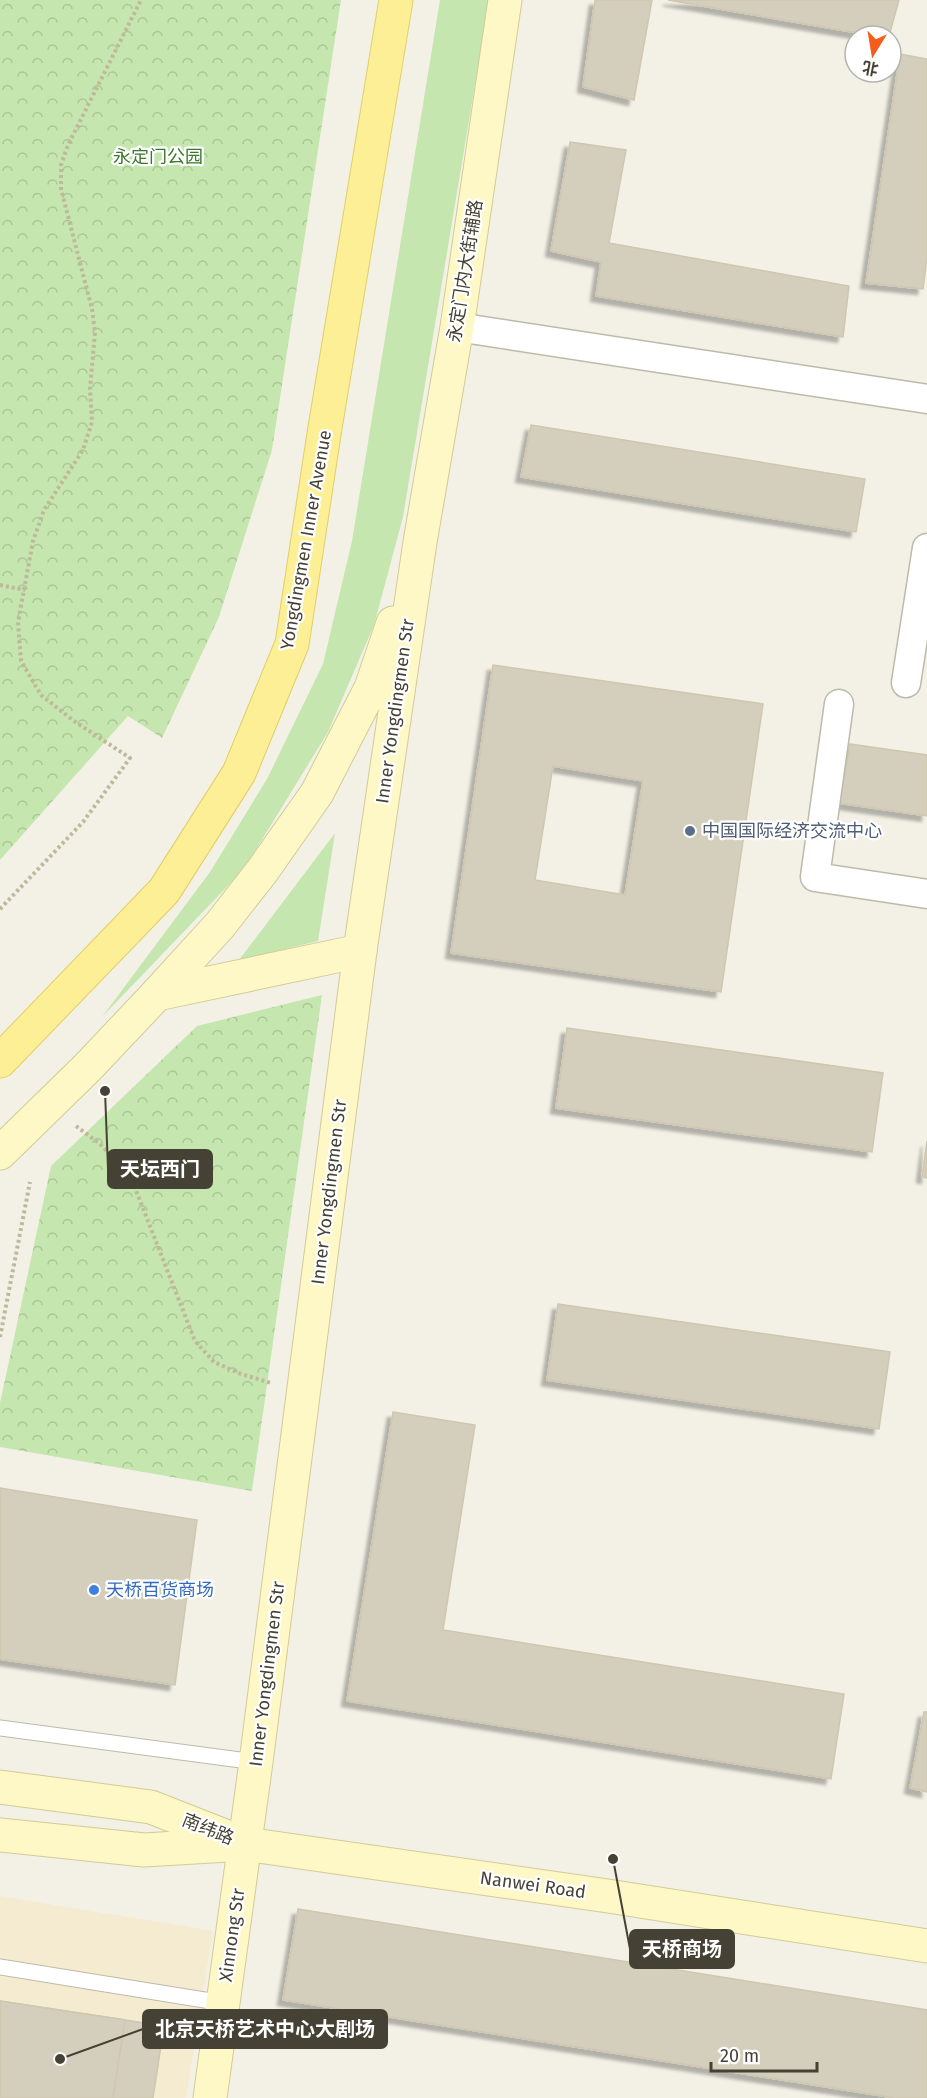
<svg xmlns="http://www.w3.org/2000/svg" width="927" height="2098" font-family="'Fira Sans','Noto Sans SC',sans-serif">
<defs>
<pattern id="park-crowns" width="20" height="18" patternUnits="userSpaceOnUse" patternTransform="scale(1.5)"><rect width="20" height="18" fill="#c5e6af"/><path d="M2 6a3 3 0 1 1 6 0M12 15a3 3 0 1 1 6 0" fill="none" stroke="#abc697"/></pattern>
<filter id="shadow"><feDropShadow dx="-5.5" dy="5.5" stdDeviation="1.5" flood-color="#0004"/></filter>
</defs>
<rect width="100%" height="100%" fill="#f3f1e6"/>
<polygon fill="#f4ebd1" points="0,1896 213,1931 186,2098 0,2098"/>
<g fill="#c5e6af">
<polygon points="440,0 489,0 403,517 374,625 328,732 244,869 102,1017 210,872 267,779 323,664 352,541"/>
<polygon points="335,833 318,941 239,960"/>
</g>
<g fill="url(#park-crowns)">
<polygon points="0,0 341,0 272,450 219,617 162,738 128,716 0,860"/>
<polygon points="322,995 252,1491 0,1447 0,1403 51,1166 197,1026"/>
</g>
<g fill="#d4cebc" stroke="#cfc7af" stroke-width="1.5" fill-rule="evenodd" filter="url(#shadow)">
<polygon points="595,0 652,0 634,100 583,87"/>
<polygon points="668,0 899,0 889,36 875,36"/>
<polygon points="900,54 927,59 927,257 923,289 866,283"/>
<polygon points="570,142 626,150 609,243 849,286 843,337 596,296 601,262 551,251"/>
<polygon points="531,425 865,479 856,532 521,477"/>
<path d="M493,665L763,704L721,992L451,953ZM553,766L643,781L625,895L535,880Z"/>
<polygon points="850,744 927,755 927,816 839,803"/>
<polygon points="567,1028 883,1073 872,1152 556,1108"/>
<polygon points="927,1141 927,1178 922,1177"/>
<polygon points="558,1304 890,1352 879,1429 547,1380"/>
<polygon points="393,1412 475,1425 443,1630 844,1694 831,1779 347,1701"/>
<polygon points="0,1488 197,1520 175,1685 0,1659"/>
<polygon points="924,1712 927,1712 927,1792 910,1788"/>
<polygon points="298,1909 927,2010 927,2098 895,2098 283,2000"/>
<polygon points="0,2001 164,2026 153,2098 0,2098"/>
<polygon points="0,2001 125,2020 113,2098 0,2098"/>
</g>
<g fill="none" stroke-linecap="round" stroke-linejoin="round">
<g stroke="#bebaa9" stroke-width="17">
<g id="lane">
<polyline points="0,1728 256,1762"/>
<polyline points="0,1967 223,2003"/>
</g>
</g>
<g stroke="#bebaa9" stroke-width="31">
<g id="street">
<polyline points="457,327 927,399"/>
<polyline points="906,683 927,548"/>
<polyline points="839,704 815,877 927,894"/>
</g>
</g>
<g stroke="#d2cb97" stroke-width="35">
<g id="secondary">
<polyline points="157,994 360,951"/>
<polyline points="0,1153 88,1067 157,994 220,925 263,870 317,793 371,688 393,623"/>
<polyline points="0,1787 151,1807 235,1840"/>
<polyline points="0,1835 144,1850 245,1844 608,1896 927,1946"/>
<polyline points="210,2098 256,1762 360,951 420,542 457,327 505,0"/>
</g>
</g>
<g stroke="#e1cf66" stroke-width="35">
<polyline id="primary" points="0,1061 164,891 239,773 292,644 324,434 396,0"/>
</g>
<g stroke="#bfb89a" stroke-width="4" stroke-dasharray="3 3" stroke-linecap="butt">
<polyline points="0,585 25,590"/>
<polyline points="0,909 83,822 130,758 74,721 41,695 21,661 18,622 33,541 44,510 83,450 92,422 90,389 95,332 92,309 61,189 61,165 68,145 141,0"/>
<polyline points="76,1126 100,1144 122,1167 135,1188 195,1341 214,1362 241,1374 271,1383"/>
<polyline points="0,1337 30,1182"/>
</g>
<use href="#lane" stroke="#fff" stroke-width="15"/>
<use href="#street" stroke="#fff" stroke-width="28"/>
<use href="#secondary" stroke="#fdf8c5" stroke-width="33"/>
<use href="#primary" stroke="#fcef96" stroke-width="33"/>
</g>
<circle fill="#5c6f8a" stroke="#fff" stroke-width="2" cx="690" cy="831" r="6"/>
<circle fill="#3f7fe0" stroke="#fff" stroke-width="2" cx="94" cy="1590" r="6"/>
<g text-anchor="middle" stroke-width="4.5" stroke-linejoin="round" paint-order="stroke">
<g font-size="18" fill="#3b762a" stroke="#fff">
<text x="158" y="163">永定门公园</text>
</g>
<g font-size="18" fill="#454235" stroke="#fff">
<text transform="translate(465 271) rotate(-81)" y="6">永定门内大街辅路</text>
<text transform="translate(306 540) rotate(-80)" y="6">Yongdingmen Inner Avenue</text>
<text transform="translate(395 711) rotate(-82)" y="6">Inner Yongdingmen Str</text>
<text transform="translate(329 1192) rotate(-83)" y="6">Inner Yongdingmen Str</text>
<text transform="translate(267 1674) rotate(-83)" y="6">Inner Yongdingmen Str</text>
<text transform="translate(208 1829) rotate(22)" y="6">南纬路</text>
<text transform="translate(533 1885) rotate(8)" y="6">Nanwei Road</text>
<text transform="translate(232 1935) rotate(-82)" y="6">Xinnong Str</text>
</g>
<g font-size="18" fill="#4e5e75" stroke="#fff" text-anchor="start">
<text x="702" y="837">中国国际经济交流中心</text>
</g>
<g font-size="18" fill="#366cbe" stroke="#fff" text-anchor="start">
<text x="106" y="1596">天桥百货商场</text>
</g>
</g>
<path fill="none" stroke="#454235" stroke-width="2" d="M105 1091L108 1169M613 1859L630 1949M60 2059L143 2029"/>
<g fill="#454235" stroke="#fff" stroke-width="2">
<circle cx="105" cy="1091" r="6"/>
<circle cx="613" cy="1859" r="6"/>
<circle cx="60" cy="2059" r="6"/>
</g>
<g fill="#454235" stroke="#454235" stroke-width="2">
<rect x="108" y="1150" width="104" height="38" rx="6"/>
<rect x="630" y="1930" width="104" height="38" rx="6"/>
<rect x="143" y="2010" width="244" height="38" rx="6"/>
</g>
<g font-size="20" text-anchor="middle" font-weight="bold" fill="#fff">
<text x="160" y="1176">天坛西门</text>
<text x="682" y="1956">天桥商场</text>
<text x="265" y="2036">北京天桥艺术中心大剧场</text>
</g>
<g transform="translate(873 54) rotate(191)"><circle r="28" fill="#ffffff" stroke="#b5b3ae" stroke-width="1.5"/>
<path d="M0-4.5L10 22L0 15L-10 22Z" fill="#f55d1a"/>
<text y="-9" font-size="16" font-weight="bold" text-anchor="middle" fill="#454235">北</text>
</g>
<path d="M711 2062v9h106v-9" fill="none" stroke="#454235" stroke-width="3"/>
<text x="720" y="2062" font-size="18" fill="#454235" stroke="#ffffff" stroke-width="4.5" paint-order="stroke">20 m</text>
</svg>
